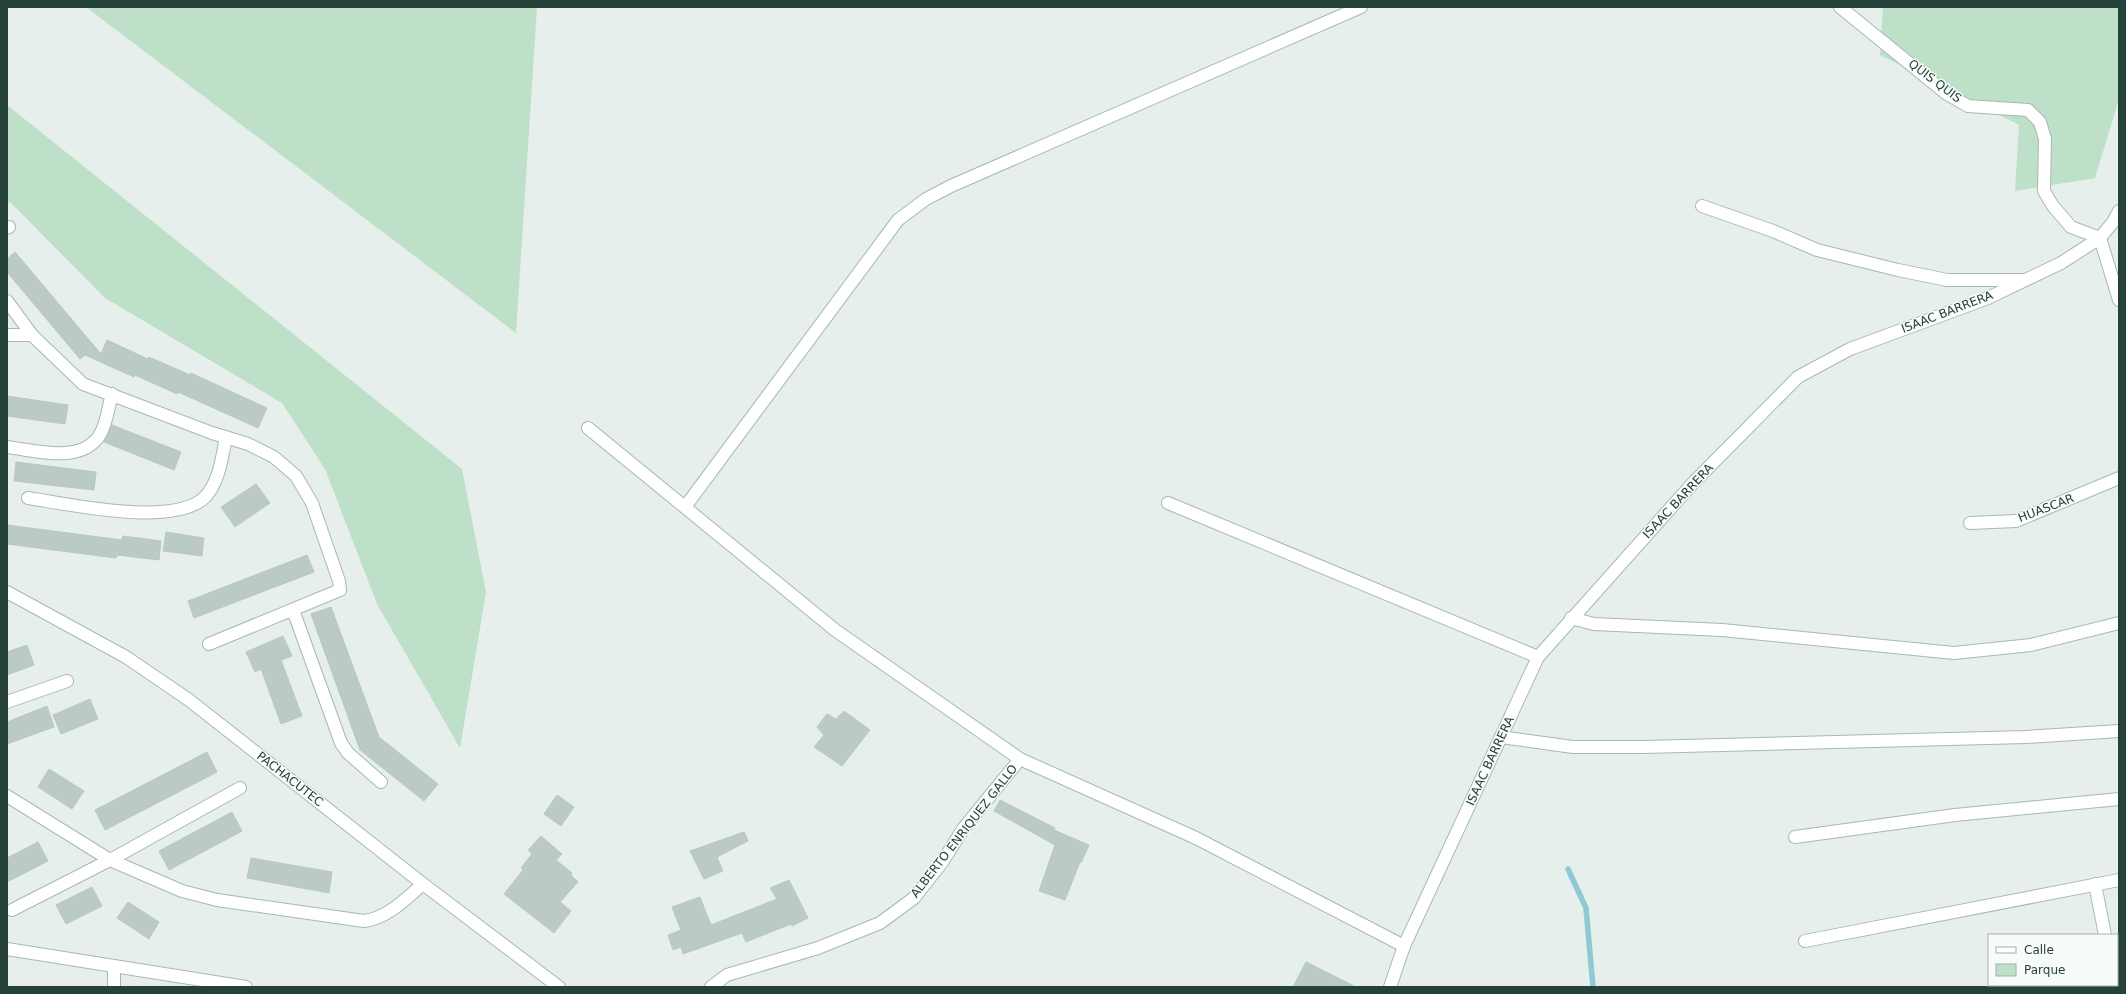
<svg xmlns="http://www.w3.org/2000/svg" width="2126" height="994" font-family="'DejaVu Sans',sans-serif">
<rect width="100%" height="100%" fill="#e6efeb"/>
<g fill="#bfe0c8">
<polygon points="86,7 537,7 516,333"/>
<polygon points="1883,7 2119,7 2119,99 2095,178 2015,191 2019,125 1880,55"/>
<polygon points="7,105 462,469 486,592 460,748 377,604 325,469 282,403 105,298 10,202 7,204"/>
</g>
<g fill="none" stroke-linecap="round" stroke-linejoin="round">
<polyline stroke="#8ec9d4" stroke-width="5.5" points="1568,869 1586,908 1593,987"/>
</g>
<g fill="#bbcac4" stroke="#b8c9c2">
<polygon points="15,252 101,354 107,340 148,359 149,357 190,375 191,373 267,408 258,428 178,392 177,394 135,375 134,377 85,355 80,359 7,272 7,259"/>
<polygon points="7,396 68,405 65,424 7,416"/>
<polygon points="112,425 181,452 174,470 104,442"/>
<polygon points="16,462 96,472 94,490 14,481"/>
<polygon points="256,484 270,503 235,527 221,507"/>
<polygon points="7,525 122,540 123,536 161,541 159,560 117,555 116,558 7,544"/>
<polygon points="166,532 204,538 202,556 163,551"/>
<polygon points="307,555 314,572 194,618 188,601"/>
<polygon points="331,607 379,737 438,784 424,801 360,750 311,614"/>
<polygon points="283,636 292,656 281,660 302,716 281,724 261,669 255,672 246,652"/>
<polygon points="27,645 34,665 7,675 7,652"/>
<polygon points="90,699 98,719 61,734 53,715"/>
<polygon points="47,706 54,727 7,744 7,722"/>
<polygon points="844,711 870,730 842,766 814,747 824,735 817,727 827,714 836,719"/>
<polygon points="207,752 217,772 105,830 95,810"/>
<polygon points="49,769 84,791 72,809 38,787"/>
<polygon points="557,795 574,807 561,826 544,814"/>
<polygon points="1000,800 1055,828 1054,830 1089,845 1081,863 1080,862 1065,900 1039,891 1055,845 994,811"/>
<polygon points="232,812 242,831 169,870 159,851"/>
<polygon points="744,832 748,841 717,857 723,871 704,879 690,851"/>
<polygon points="541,836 562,854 556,860 572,873 571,875 578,882 560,902 571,911 554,933 504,894 523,870 521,868 532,854 528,850"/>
<polygon points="38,842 48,861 7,882 7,858"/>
<polygon points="251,858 332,872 329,893 247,878"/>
<polygon points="789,880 808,918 792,926 791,924 746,942 742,933 683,954 681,947 673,950 668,935 681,930 672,907 700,897 711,925 777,899 770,888"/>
<polygon points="92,887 102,906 66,924 56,905"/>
<polygon points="128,902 159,922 149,939 117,918"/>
<polygon points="1306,962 1356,987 1293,987"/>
</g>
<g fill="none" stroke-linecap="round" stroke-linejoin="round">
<g stroke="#a8b8b2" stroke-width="14">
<g id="minor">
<polyline points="1840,7 1947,94 1968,106 2028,110 2040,122 2045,139 2044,191 2053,206 2071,227 2100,238"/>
<polyline points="1702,206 1773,231 1817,250 1898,270 1947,280 2022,280"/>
<polyline points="7,228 9,227"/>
<polyline points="2100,238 2119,300"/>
<polyline points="7,301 32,335 83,384 212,433 248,444 274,457 296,476 312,503 339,581 340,590 209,644"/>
<polyline points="7,335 32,335"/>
<polyline points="588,428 835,630 1020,759 1196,838 1404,946"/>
<path d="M7,447C34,450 75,463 96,440C106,429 108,408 112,394"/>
<path d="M28,498C68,504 178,529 207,495C220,478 222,457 226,437"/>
<polyline points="1168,503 1538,657"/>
<polyline points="685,507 898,220 926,199 951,186 1361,7"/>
<polyline points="1970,523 2016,521 2119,478"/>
<polyline points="7,592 126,657 189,700 423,884 559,987"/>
<polyline points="293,610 341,743 348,753 381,782"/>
<polyline points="1571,618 1594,624 1722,630 1954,653 2031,645 2119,623"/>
<polyline points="7,702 67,681"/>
<polyline points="1501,737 1573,747 1643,747 2026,737 2119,731"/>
<path d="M7,796L110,860L182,891L217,900L364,921C388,918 405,899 423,884"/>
<polyline points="1795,837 1955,815 2119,799"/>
<polyline points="2095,884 2105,935"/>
<polyline points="12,910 110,860 240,788"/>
<polyline points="1805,941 2119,880"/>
<polyline points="7,949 246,987"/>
<polyline points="114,987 114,968"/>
<polyline points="711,987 727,975 818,948 880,923 914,898 943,861 963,829 1020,759"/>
<polyline points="1390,987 1404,946 1538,657 1693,483 1798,377 1850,349 1988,298 2061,263 2100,238 2113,222 2119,211"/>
</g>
</g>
<use href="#minor" stroke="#fff" stroke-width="12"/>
</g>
<g text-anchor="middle" stroke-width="3" stroke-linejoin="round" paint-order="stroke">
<g font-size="12" fill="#24423a" stroke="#f7fbf9">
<text transform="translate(1935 81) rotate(37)" y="4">QUIS QUIS</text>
<text transform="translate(1947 312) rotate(-21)" y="4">ISAAC BARRERA</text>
<text transform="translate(1678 501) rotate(-47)" y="4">ISAAC BARRERA</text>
<text transform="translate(2046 508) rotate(-21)" y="4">HUASCAR</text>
<text transform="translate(1490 761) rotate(-65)" y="4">ISAAC BARRERA</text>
<text transform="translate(290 779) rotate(38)" y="4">PACHACUTEC</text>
<text transform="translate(964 831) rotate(-52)" y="4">ALBERTO ENRIQUEZ GALLO</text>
</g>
</g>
<rect width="2126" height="994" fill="none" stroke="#24423a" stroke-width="16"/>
<rect x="1988" y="934" width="130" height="52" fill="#f7fbf9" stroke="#a3b1ad"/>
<rect x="1996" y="947" width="20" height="6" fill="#ffffff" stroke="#a3b1ad"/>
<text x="2024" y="954" font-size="12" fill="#24423a">Calle</text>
<rect x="1996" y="964" width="20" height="12" fill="#bfe0c8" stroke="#a3b1ad"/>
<text x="2024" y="974" font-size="12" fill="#24423a">Parque</text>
</svg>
